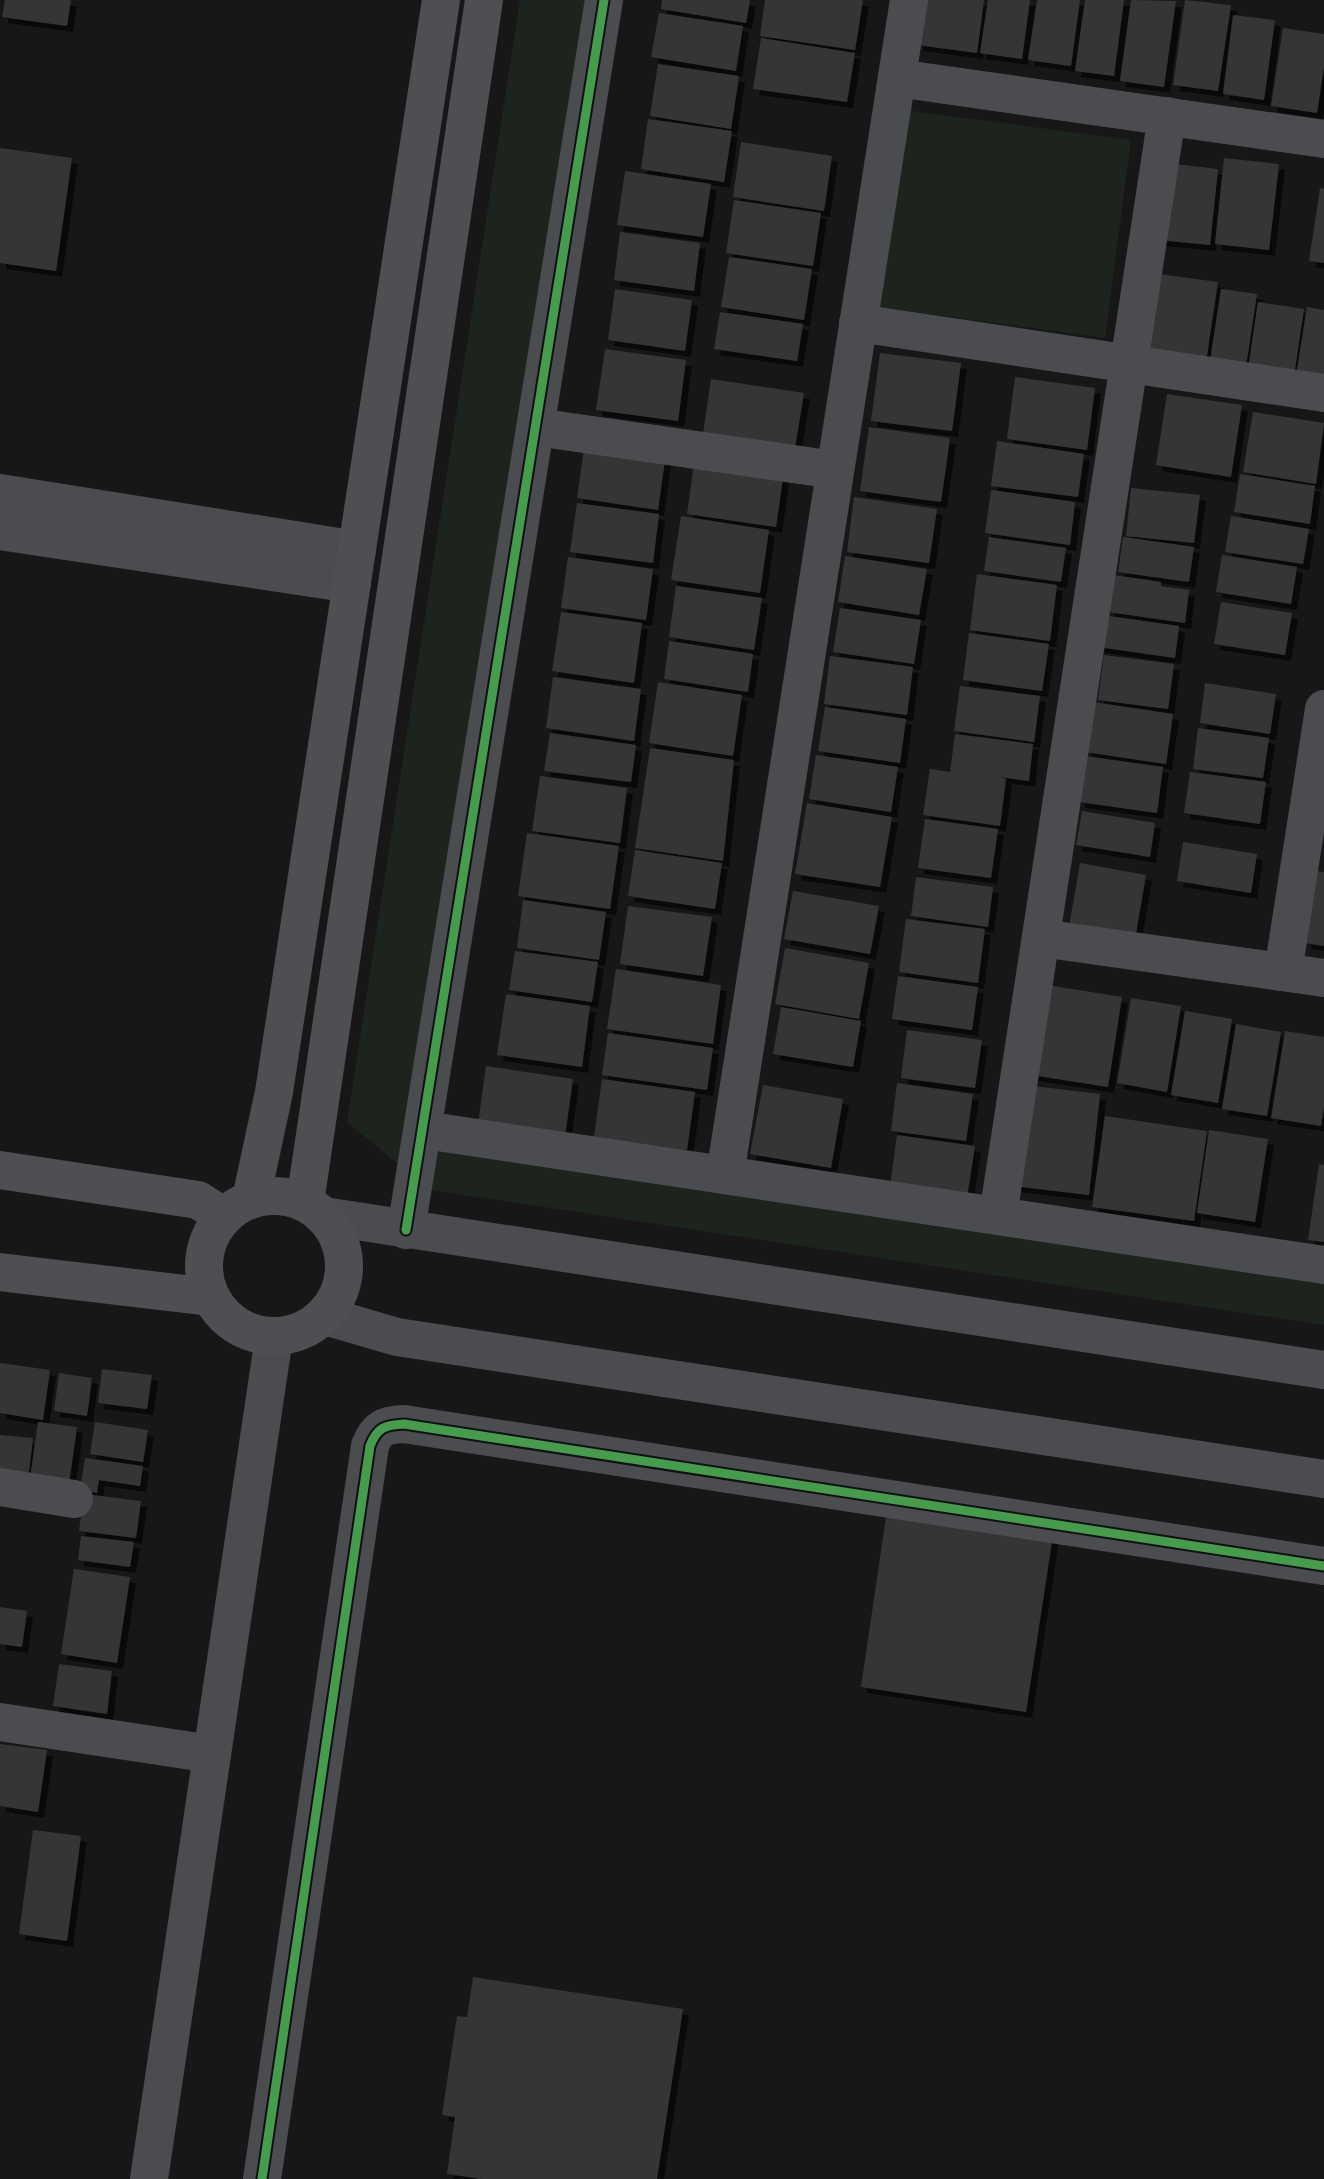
<svg xmlns="http://www.w3.org/2000/svg" width="1324" height="2179" font-family="'Source Sans 3',sans-serif">
<defs>
<filter id="shadow"><feDropShadow dx="6" dy="6" stdDeviation="0" flood-color="#0009"/></filter>
</defs>
<rect width="100%" height="100%" fill="#171717"/>
<g fill="#1d241e">
<polygon points="520,0 585,0 419,1143 1324,1280 1324,1325 418,1188 398,1164 347,1122"/>
<polygon points="905,110 1131,140 1105,338 878,307"/>
</g>
<g fill="#353536" filter="url(#shadow)">
<polygon points="5,0 71,0 67,26 2,17"/>
<polygon points="662,0 750,0 746,23 661,9"/>
<polygon points="765,0 863,0 855,50 760,36"/>
<polygon points="923,0 984,0 977,53 917,45"/>
<polygon points="988,0 1030,0 1022,59 980,53"/>
<polygon points="1037,0 1080,0 1071,66 1028,60"/>
<polygon points="1085,0 1124,0 1114,76 1075,71"/>
<polygon points="1131,0 1176,1 1164,87 1120,81"/>
<polygon points="1185,0 1231,5 1218,91 1173,85"/>
<polygon points="659,13 743,26 736,71 651,57"/>
<polygon points="1233,15 1275,20 1264,100 1223,94"/>
<polygon points="1283,28 1324,34 1324,66 1317,113 1271,106"/>
<polygon points="761,38 855,53 847,102 753,89"/>
<polygon points="658,64 739,76 731,129 650,116"/>
<polygon points="648,119 732,131 724,182 641,169"/>
<polygon points="741,142 832,156 824,211 733,197"/>
<polygon points="0,148 72,158 56,271 0,263"/>
<polygon points="1224,158 1279,164 1269,250 1215,244"/>
<polygon points="1167,163 1218,169 1210,245 1159,240"/>
<polygon points="625,171 711,184 703,237 617,225"/>
<polygon points="1320,188 1324,189 1324,263 1309,261"/>
<polygon points="734,200 821,213 813,266 726,253"/>
<polygon points="620,232 700,243 694,291 614,280"/>
<polygon points="729,257 812,269 804,320 721,307"/>
<polygon points="1152,273 1218,282 1206,362 1140,352"/>
<polygon points="615,289 692,300 685,351 608,340"/>
<polygon points="1221,289 1257,294 1246,366 1210,361"/>
<polygon points="1258,302 1304,309 1294,376 1248,369"/>
<polygon points="1307,307 1324,310 1324,380 1296,376"/>
<polygon points="720,312 803,324 797,361 714,349"/>
<polygon points="605,349 686,360 678,421 596,410"/>
<polygon points="880,353 961,363 952,431 871,421"/>
<polygon points="1015,377 1095,388 1087,450 1007,439"/>
<polygon points="711,379 804,393 795,448 703,434"/>
<polygon points="1167,394 1242,405 1231,477 1156,465"/>
<polygon points="1253,412 1324,423 1316,484 1243,472"/>
<polygon points="869,427 950,438 941,502 860,491"/>
<polygon points="997,441 1084,454 1078,497 991,486"/>
<polygon points="585,442 666,453 658,510 577,498"/>
<polygon points="695,457 784,471 776,527 687,514"/>
<polygon points="1240,474 1315,486 1310,524 1234,512"/>
<polygon points="1131,488 1200,495 1194,543 1126,536"/>
<polygon points="991,490 1075,502 1070,545 985,533"/>
<polygon points="854,497 937,509 929,563 847,552"/>
<polygon points="577,503 659,514 653,563 570,552"/>
<polygon points="681,516 769,530 760,593 671,580"/>
<polygon points="1231,516 1309,529 1303,564 1225,552"/>
<polygon points="989,537 1066,548 1061,582 984,571"/>
<polygon points="1123,537 1194,547 1189,582 1118,572"/>
<polygon points="1222,555 1297,567 1291,604 1216,592"/>
<polygon points="845,556 927,569 919,615 838,602"/>
<polygon points="568,557 653,569 646,620 561,608"/>
<polygon points="977,574 1057,585 1050,641 970,630"/>
<polygon points="1114,575 1161,582 1161,586 1189,590 1185,623 1108,612"/>
<polygon points="676,586 762,598 754,650 669,637"/>
<polygon points="1221,602 1292,613 1285,655 1214,644"/>
<polygon points="840,608 921,620 914,664 833,652"/>
<polygon points="561,612 642,623 634,683 552,671"/>
<polygon points="1102,615 1179,626 1175,658 1098,647"/>
<polygon points="969,633 1049,644 1042,691 963,680"/>
<polygon points="669,641 753,654 748,692 664,679"/>
<polygon points="1104,655 1174,664 1168,709 1098,700"/>
<polygon points="830,656 913,667 907,715 824,704"/>
<polygon points="553,677 641,689 634,741 546,728"/>
<polygon points="658,682 742,695 733,756 649,743"/>
<polygon points="1205,683 1276,694 1270,734 1200,723"/>
<polygon points="960,686 1040,696 1034,742 954,731"/>
<polygon points="1093,702 1173,714 1166,764 1085,752"/>
<polygon points="825,707 906,719 900,763 818,751"/>
<polygon points="1198,728 1269,738 1263,778 1193,769"/>
<polygon points="550,733 636,745 631,782 544,771"/>
<polygon points="955,734 1033,744 1029,781 999,777 1006,779 1000,826 923,815 930,769 950,772"/>
<polygon points="650,748 734,760 723,861 635,848"/>
<polygon points="816,755 898,767 891,812 809,799"/>
<polygon points="1085,756 1163,767 1157,813 1079,802"/>
<polygon points="1190,772 1266,782 1260,824 1184,813"/>
<polygon points="540,776 627,788 620,843 532,831"/>
<polygon points="807,803 892,817 880,887 795,874"/>
<polygon points="1082,811 1155,823 1150,857 1076,845"/>
<polygon points="925,819 998,829 991,878 918,868"/>
<polygon points="527,833 619,846 610,909 518,896"/>
<polygon points="1183,842 1257,854 1251,893 1177,881"/>
<polygon points="635,850 722,863 715,909 628,896"/>
<polygon points="1080,863 1146,875 1135,939 1069,927"/>
<polygon points="1317,871 1324,872 1324,946 1305,943"/>
<polygon points="916,877 993,887 988,927 911,916"/>
<polygon points="793,891 879,906 870,954 784,939"/>
<polygon points="523,900 606,912 599,960 517,948"/>
<polygon points="628,906 712,917 703,976 620,964"/>
<polygon points="906,919 985,929 978,983 899,972"/>
<polygon points="785,948 869,963 859,1019 775,1004"/>
<polygon points="515,951 598,962 592,1002 509,990"/>
<polygon points="616,969 721,985 713,1044 607,1029"/>
<polygon points="898,976 978,987 972,1030 892,1019"/>
<polygon points="1041,984 1122,997 1108,1087 1026,1074"/>
<polygon points="506,994 590,1006 582,1067 497,1055"/>
<polygon points="1131,998 1181,1006 1167,1092 1117,1083"/>
<polygon points="781,1007 861,1021 853,1067 773,1054"/>
<polygon points="1185,1011 1232,1019 1218,1103 1171,1095"/>
<polygon points="1236,1024 1281,1032 1267,1116 1222,1109"/>
<polygon points="907,1030 982,1040 975,1088 901,1078"/>
<polygon points="1285,1031 1324,1037 1324,1107 1321,1126 1271,1118"/>
<polygon points="608,1033 713,1048 707,1090 602,1075"/>
<polygon points="486,1066 573,1079 565,1136 478,1124"/>
<polygon points="602,1079 695,1092 687,1150 594,1137"/>
<polygon points="897,1083 973,1094 966,1141 891,1131"/>
<polygon points="763,1085 843,1099 831,1168 750,1154"/>
<polygon points="1025,1085 1100,1094 1089,1195 1013,1186"/>
<polygon points="1105,1116 1207,1131 1194,1221 1092,1207"/>
<polygon points="1209,1130 1268,1139 1255,1222 1197,1213"/>
<polygon points="897,1135 975,1146 967,1198 890,1187"/>
<polygon points="1319,1164 1324,1165 1324,1242 1308,1240"/>
<polygon points="0,1363 50,1370 43,1420 0,1413"/>
<polygon points="102,1369 152,1375 147,1409 98,1403"/>
<polygon points="59,1373 92,1378 87,1416 54,1411"/>
<polygon points="38,1422 77,1427 69,1484 30,1478"/>
<polygon points="95,1422 148,1430 143,1462 90,1454"/>
<polygon points="0,1435 33,1438 28,1480 0,1477"/>
<polygon points="85,1458 143,1466 140,1486 99,1480 97,1493 80,1490"/>
<polygon points="890,1490 1056,1515 1026,1712 861,1687"/>
<polygon points="84,1494 141,1501 136,1538 79,1531"/>
<polygon points="81,1536 134,1542 130,1567 78,1560"/>
<polygon points="74,1569 130,1577 117,1663 61,1654"/>
<polygon points="0,1607 27,1611 22,1647 0,1644"/>
<polygon points="59,1664 112,1671 107,1714 53,1706"/>
<polygon points="0,1744 47,1750 38,1812 0,1806"/>
<polygon points="33,1830 81,1836 67,1941 19,1934"/>
<polygon points="473,1977 683,2009 657,2179 482,2179 447,2174 455,2117 442,2115 457,2016 467,2017"/>
</g>
<g fill="none" stroke-linecap="round" stroke-linejoin="round">
<g stroke="#4b4c50" stroke-width="38">
<polyline points="897,78 1324,139"/>
<polyline points="858,323 1324,393"/>
<polyline points="536,427 835,470"/>
<polyline points="0,493 357,550"/>
<polyline points="0,531 352,584"/>
<polyline points="1041,938 1324,978"/>
<polyline points="1283,972 1324,709"/>
<polyline points="424,1130 1324,1265"/>
<polyline points="725,1175 909,0"/>
<polyline points="324,1216 1324,1370"/>
<polyline points="998,1216 1167,116"/>
<polyline points="406,1230 604,0"/>
<polyline points="325,1316 397,1337 1324,1479"/>
<polyline points="0,1487 74,1499"/>
<polyline points="0,1722 212,1754"/>
<polyline points="149,2179 274,1337"/>
<path d="M262,2179L370,1446C377,1428 384,1425 404,1424L1324,1566"/>
</g>
<g stroke="#4d4f52" stroke-width="38">
<polyline points="0,1170 198,1200 223,1216"/>
<circle cx="274" cy="1266" r="70"/>
<polyline points="251,1199 274,1092 441,0"/>
<polyline points="305,1202 484,0"/>
<polyline points="0,1272 210,1297"/>
</g>
<g stroke="#111113" stroke-width="13">
<g id="cycleway">
<polyline points="406,1230 604,0"/>
<path d="M262,2179L370,1446C377,1428 384,1425 404,1424L1324,1566"/>
</g>
</g>
<use href="#cycleway" stroke="#469c4c" stroke-width="9"/>
</g>
</svg>
